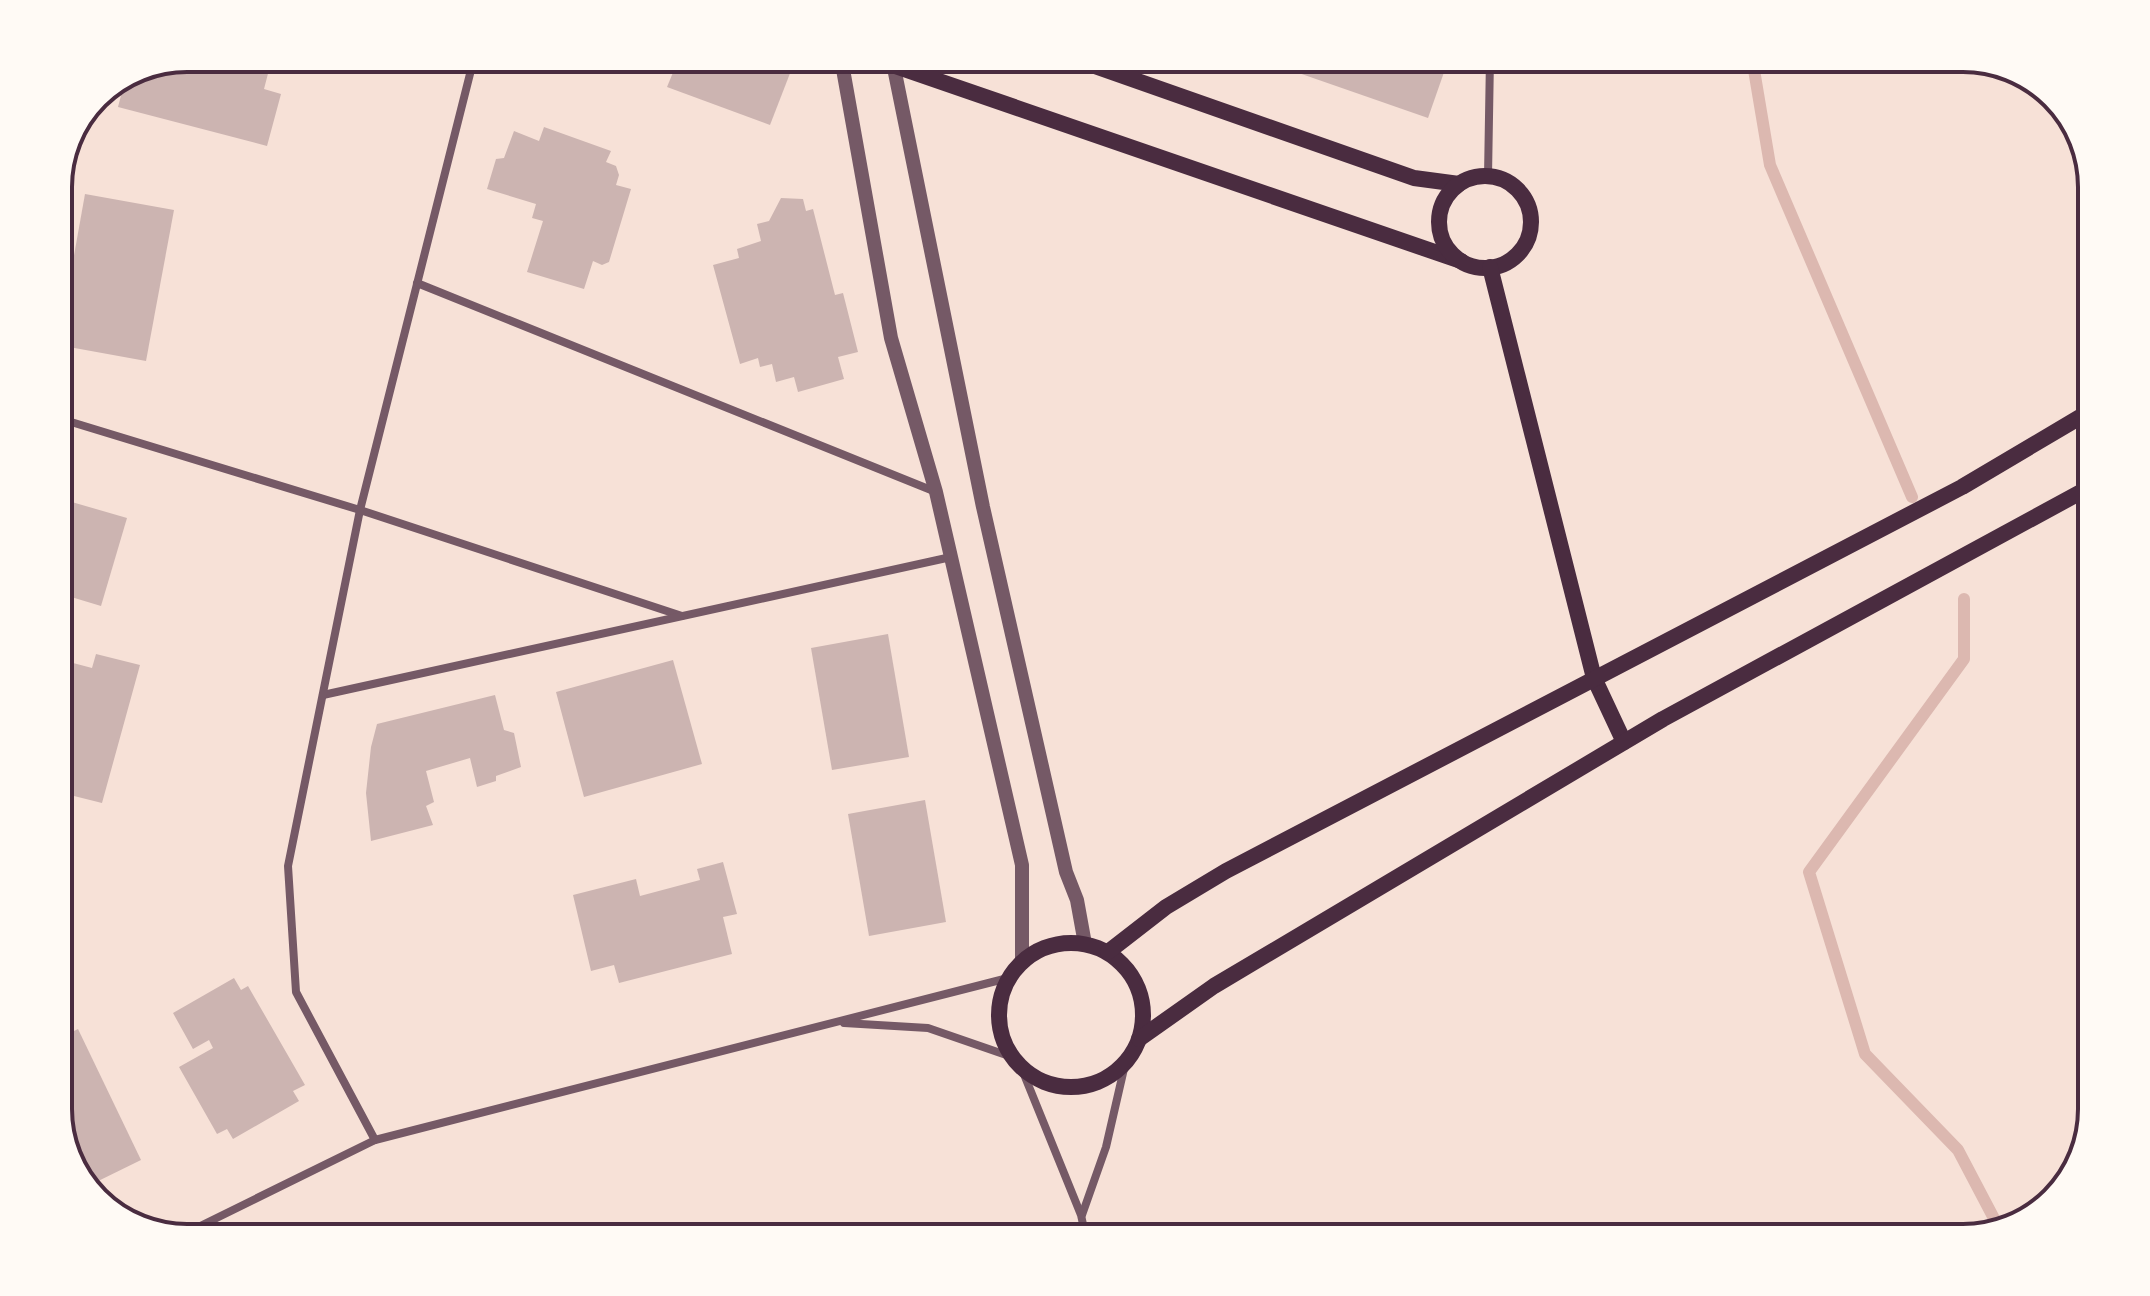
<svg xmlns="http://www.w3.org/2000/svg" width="2150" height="1296" font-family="'Sofia Sans Condensed',sans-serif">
<rect width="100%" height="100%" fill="#f7e1d7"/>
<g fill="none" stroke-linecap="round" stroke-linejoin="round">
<g stroke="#dcb8b0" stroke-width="12">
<polyline points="1752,58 1770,165 1912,497"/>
<polyline points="1964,599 1964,659 1809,872 1865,1054 1958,1150 1999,1228"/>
</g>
</g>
<g fill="#ccb4b1">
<polygon points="187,58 255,58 271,62 264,89 281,94 267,146 118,107 124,84"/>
<polygon points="581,58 635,58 629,74"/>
<polygon points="679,58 779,58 794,63 770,125 667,87"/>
<polygon points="1256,58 1449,58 1428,118"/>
<polygon points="544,127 611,151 606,162 616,166 619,175 616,185 631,189 609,262 602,265 593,261 584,289 527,272 543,221 532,218 536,204 487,189 496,159 504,158 514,131 539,141"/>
<polygon points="85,194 174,210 146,361 58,345"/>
<polygon points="781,198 803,199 806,211 813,209 835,295 843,293 858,352 838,357 844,379 798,392 794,377 776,382 772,364 760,367 758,358 740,364 713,265 739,258 737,249 761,241 757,224 769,221"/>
<polygon points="58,498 127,518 101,606 58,593"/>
<polygon points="888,634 909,757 832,770 811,648"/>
<polygon points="96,654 140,665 102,803 58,792 58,659 92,668"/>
<polygon points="673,660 702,764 584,797 556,692"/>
<polygon points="495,695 504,730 514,733 521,767 496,776 496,781 477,787 470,758 426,771 434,802 426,806 433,825 371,841 366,793 371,747 377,724"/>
<polygon points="925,800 946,922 869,936 848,814"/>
<polygon points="723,862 737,914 723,917 732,954 619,983 614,965 591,971 573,895 636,879 640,896 700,880 697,869"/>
<polygon points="234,978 241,990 248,986 305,1085 293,1091 299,1101 233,1139 227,1129 217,1134 179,1067 213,1048 209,1040 193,1049 173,1013"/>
<polygon points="78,1029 141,1160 88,1186 76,1174 58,1117 58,1039"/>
</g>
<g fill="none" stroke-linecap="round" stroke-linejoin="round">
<g stroke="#755966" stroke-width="8">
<polyline points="1488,176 1490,58"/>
<polyline points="417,283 936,492"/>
<polyline points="58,418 360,510 682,616"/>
<polyline points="323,695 951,557"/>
<polyline points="844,1023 928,1028 1012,1057"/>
<polyline points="1021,1067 1081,1215 1086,1238"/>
<polyline points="375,1140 296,992 288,866 360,510 474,58"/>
<polyline points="1082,1215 1106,1147 1126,1060"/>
<polyline points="180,1236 375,1140 1008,978"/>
</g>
<g stroke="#755966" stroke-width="14">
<polyline points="841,58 891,338 936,492 1022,865 1022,962"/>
<polyline points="892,58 983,507 1066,872 1077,900 1085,944"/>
</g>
<g stroke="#4a2c40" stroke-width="16">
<polyline points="872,58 1461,261"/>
<polyline points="1072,58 1414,178 1459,184"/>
<circle cx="1485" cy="222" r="46"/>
<polyline points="1490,267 1594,678 1624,742"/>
<circle cx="1071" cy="1015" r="72"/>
<polyline points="1108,952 1166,907 1226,871 1962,487 2092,410"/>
<polyline points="1139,1039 1214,986 1663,719 2092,486"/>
</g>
</g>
<path d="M0 0H2150V1296H0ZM187 72H1963A115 115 0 0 1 2078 187V1109A115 115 0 0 1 1963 1224H187A115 115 0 0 1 72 1109V187A115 115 0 0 1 187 72Z" fill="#fffaf5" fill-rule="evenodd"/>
<path fill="none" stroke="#4a2c40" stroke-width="4" d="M187 72H1963A115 115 0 0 1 2078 187V1109A115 115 0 0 1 1963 1224H187A115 115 0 0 1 72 1109V187A115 115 0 0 1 187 72Z"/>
</svg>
